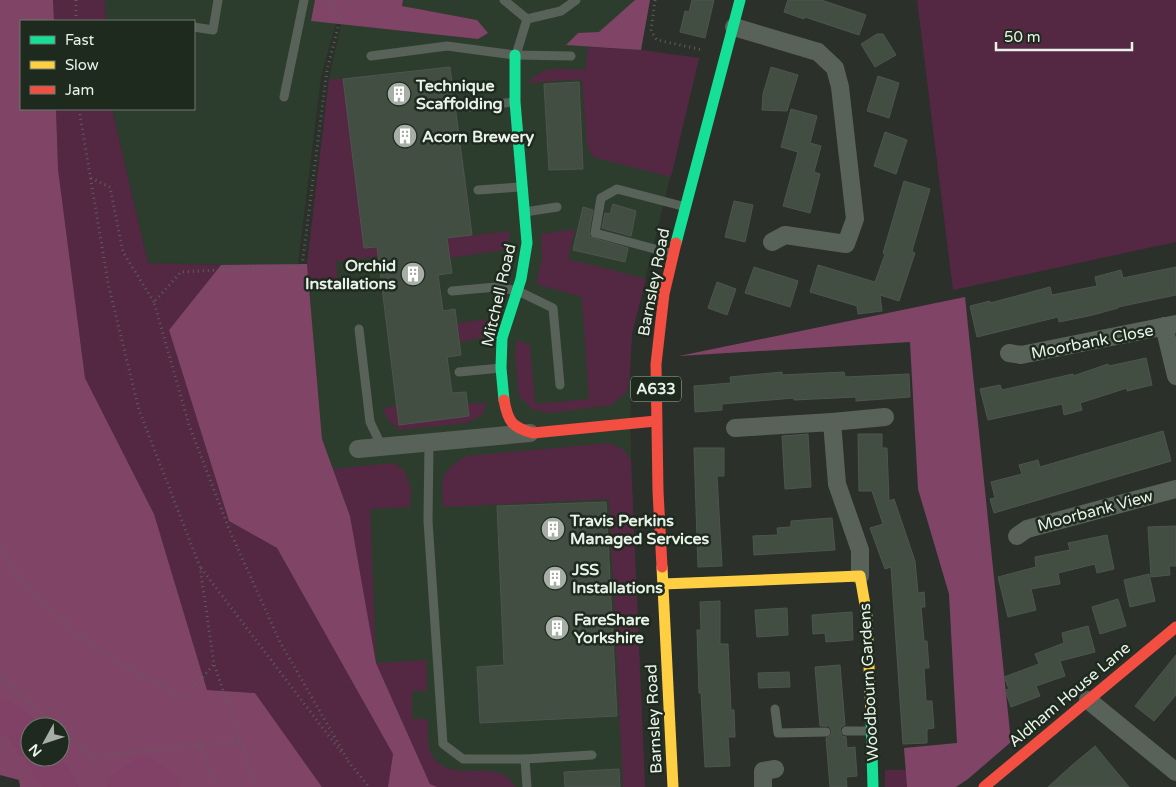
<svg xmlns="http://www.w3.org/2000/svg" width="1176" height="787" font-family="'Varela Round',sans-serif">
<rect width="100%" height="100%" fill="#2b312a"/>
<g fill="#2d3d2d">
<polygon points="105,0 315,0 311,21 336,23 321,76 298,264 221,265 148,263 112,109 194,109 194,21 106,21"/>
<polygon points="403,0 650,0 641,50 699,58 632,333 630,372 631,461 645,787 437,787 376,663 350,516 322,439 307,264 329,79 341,24 478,39 477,20 402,6"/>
</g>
<g fill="#542742">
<polygon points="53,0 105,0 106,21 54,21"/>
<polygon points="917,0 1176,0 1176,242 953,290"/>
<path d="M588,47L641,50L699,58L671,177L593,157L587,145L582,79L529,83C541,64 565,70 585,70Z"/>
<polygon points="329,79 343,79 364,248 509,231 509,249 450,258 448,247 336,262 338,282 309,287 307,264"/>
<polygon points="56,109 112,109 148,263 221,265 169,330 229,521 277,548 393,754 388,787 322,787 255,693 207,690 154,514 85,378 58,169"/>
<polygon points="575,229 568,259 646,279 632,333 630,372 627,392 612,405 549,413 532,409 519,396 515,355 517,340 530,345 535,404 589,399 582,297 536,284 542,258 541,234"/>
<polygon points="489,319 485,337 460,342 457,323"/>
<polygon points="487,403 482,415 467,423 400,430 390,422 382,409 397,405 399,425 468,416 467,404"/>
<path d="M609,443L624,450L631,461L645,787H623L609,499L443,507C441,477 440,473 466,456Z"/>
<path d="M393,463L404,470L411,489L410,507L370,509L376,663L426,660L427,691H412V719H428C428,731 426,747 433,757C454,786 498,755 515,787H437L430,784L376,663L350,516L333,469Z"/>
<polygon points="885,770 906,770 907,787 885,787"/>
</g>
<g fill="#804467" fill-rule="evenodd">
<path d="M0,0H53L54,21H21V109H56L58,169L85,378L154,514L207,690L255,693L322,787H20L19,780L0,775ZM30,727H60V757H30Z"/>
<polygon points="315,0 403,0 402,6 477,20 488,33 478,39 311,21"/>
<polygon points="635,0 650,0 641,50 566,45 578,33 599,32"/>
<polygon points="307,264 322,439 350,516 376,663 430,784 437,787 388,787 393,754 277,548 229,521 169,330 221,265"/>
<polygon points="965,297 1011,742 968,779 956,787 907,787 904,748 957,743 949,594 918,489 910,342 679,356"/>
</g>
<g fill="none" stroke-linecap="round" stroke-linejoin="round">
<g stroke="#814167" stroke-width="32">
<polyline points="0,714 19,726 30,742"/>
<polyline points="41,757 62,787"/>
<polyline points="123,787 144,772 164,787"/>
</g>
</g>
<g fill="#414e41" stroke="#4f544f">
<polygon points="692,0 714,0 705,38 680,32 685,11 689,12"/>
<polygon points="788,0 821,0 866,15 859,35 805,17 804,19 784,12"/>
<polygon points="877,34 883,34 896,55 875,67 861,44"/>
<polygon points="450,67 472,235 447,238 452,273 438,275 443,311 455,309 461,355 447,357 452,393 466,392 469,416 399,425 377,247 364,248 343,79"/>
<polygon points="771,67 798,75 787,111 762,110 763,94"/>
<polygon points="878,76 899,83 889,118 867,111"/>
<polygon points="579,82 583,169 549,170 544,84"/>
<polygon points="791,109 817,116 810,143 821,146 814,172 820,174 810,213 783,206 798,152 781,147"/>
<polygon points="885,132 907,140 896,174 874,166"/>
<polygon points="904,181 930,189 912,251 915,253 899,301 880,295 882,311 858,314 857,306 810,292 818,265 875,282 885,254 883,253"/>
<polygon points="734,201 753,205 745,242 725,237"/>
<polygon points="613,204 636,211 631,236 602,228 605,213 610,214"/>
<polygon points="583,207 593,210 589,232 590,237 628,248 625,262 573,250"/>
<polygon points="754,267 798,281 790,307 745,293"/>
<polygon points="1176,267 1176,295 1118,307 1118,308 1093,315 1059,322 1058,317 977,337 970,306 990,301 990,303 1050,287 1052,295 1097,286 1095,277 1121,270 1123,278"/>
<polygon points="717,282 736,289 727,315 708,308"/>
<polygon points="1146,358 1152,385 1127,391 1127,388 1080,403 1082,410 1064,415 1062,404 988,420 980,389 1000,385 1002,390 1073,374 1073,376 1108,364 1109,366"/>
<polygon points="782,372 782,375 844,372 845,377 909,374 910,397 856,401 856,397 794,400 794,398 722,404 722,410 695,412 694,386 731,383 730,377"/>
<polygon points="1163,431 1171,461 994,513 990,499 995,498 991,482 1022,474 1019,465 1038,460 1040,467"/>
<polygon points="808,434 811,487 785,489 782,436"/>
<polygon points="858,434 882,434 882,448 887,448 889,501 894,499 915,561 918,593 924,592 925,607 921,607 924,641 927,641 929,668 924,668 926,701 932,701 934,728 927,729 927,743 903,744 891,567 885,569 870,528 883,524 872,491 859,491"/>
<polygon points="694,448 724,448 724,476 717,476 722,566 698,567"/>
<polygon points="606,502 617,716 480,723 477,667 504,665 497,506"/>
<polygon points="832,518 835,550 754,555 753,536 778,535 777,528 791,527 791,521"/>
<polygon points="1176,526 1176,566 1169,566 1170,575 1151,577 1148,527"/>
<polygon points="1107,535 1114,569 1097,573 1095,564 1058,573 1060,584 1031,589 1036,610 1008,617 998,577 1036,567 1035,557 1070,550 1068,543"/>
<polygon points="1149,574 1155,601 1130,607 1124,580"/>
<polygon points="1118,599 1126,626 1100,634 1092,607"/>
<polygon points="720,601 720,644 728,644 731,710 734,710 735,737 728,737 730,766 705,767 701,693 699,693 697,630 701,630 700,602"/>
<polygon points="787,608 788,635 757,637 755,610"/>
<polygon points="852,612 853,640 826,642 825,633 813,634 812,615"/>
<polygon points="1088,626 1095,652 1060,661 1065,676 1036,686 1040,696 1011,707 1005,690 1009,689 1004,677 1039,664 1035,654 1064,643 1062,633"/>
<polygon points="1176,655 1176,695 1154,721 1135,706"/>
<polygon points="840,665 845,725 841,727 840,731 842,736 846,737 847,748 855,747 857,776 846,777 847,787 830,787 826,738 831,735 832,731 829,726 820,726 815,667"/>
<polygon points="789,672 790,687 759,688 758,673"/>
<polygon points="1095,746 1129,787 1048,787 1070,767"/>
<polygon points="619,769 620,787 565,787 564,772"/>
</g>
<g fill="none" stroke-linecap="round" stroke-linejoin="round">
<g stroke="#5a615a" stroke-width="3" stroke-dasharray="1 4" stroke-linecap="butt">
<polyline points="76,0 76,21"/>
<polyline points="330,0 340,19 327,70 302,266 181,272 154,302 189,425 229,529 280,642 349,762"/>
<polyline points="655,0 651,31 657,40 703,50"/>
<polyline points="79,109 108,283 139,410 200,567 214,664 256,787"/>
<polyline points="91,178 110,187 123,252 154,302"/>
<polyline points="0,547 17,575 74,632 123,666 185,698 214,664"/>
<polyline points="201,568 341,752"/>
<polyline points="0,677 59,727"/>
<polyline points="60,728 93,757 183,746 240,742"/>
<polyline points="201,745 217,787"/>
<polyline points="348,761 369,787"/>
</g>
<g stroke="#596259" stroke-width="9">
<polyline points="504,0 527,19"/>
<polyline points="527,19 561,11 576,0"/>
<polyline points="194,27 213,30 218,0"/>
<polyline points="516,55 527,19"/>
<polyline points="371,56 447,46 515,55 571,56"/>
<polyline points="284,97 304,0"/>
<polyline points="470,107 515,102"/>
<polyline points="478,190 520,187"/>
<polyline points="525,212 557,207"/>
<polyline points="670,253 595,233 601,198 617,189 682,206"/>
<polyline points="452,291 496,287 518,291 553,308 560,385"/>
<polyline points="359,329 370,422 382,447"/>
<polyline points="459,372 501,368"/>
<polyline points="429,442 428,521 443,744 463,759 525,759 592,755"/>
<polyline points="775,709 778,733 826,732"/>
<polyline points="846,731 869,731"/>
<polyline points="525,759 527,787"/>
</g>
<g stroke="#596259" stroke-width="18">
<polyline points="734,27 818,52 835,68 840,87 855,219 846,244 785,235 772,242"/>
<polyline points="1164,326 1176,376"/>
<polyline points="1009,353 1021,355 1176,324"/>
<polyline points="832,422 885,417"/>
<polyline points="735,428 832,422 837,484 860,550 860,576"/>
<polyline points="358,449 530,433"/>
<polyline points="1017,536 1027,529 1176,489"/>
<polyline points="1088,700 1176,772"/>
<polyline points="763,787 763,771 775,769"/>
</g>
<g stroke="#16e098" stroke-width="11">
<polyline points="676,243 740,0"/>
<polyline points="504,400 501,368 502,338 521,279 527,243 515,102 515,55"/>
<polyline points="871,717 873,787"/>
</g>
<g stroke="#ffcf43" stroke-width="11">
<polyline points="662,567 673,787"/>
<polyline points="663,584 860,576 867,616 871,717"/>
</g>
<g stroke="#f24e42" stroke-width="11">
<path d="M504,400C508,422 512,427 533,433L656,421"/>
<polyline points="662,567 658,491 656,364 664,294 676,243"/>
<polyline points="984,787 1176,627"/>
</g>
</g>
<defs>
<g id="building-disc" transform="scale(1.25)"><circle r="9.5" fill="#a6aea6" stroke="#1e2a1e"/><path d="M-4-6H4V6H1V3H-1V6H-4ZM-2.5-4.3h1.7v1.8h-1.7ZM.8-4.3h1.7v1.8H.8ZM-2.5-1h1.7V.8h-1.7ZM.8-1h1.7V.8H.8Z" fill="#fff"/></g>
</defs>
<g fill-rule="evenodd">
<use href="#building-disc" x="399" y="94"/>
<use href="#building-disc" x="405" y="136"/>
<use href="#building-disc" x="413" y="274"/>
<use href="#building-disc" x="553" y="529"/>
<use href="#building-disc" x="555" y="578"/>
<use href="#building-disc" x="557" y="628"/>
</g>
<g text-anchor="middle" stroke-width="5" stroke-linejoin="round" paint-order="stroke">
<rect fill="#1e2a1e" stroke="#acb6ac" stroke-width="1" x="631" y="376.5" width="50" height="25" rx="4"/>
<g font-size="15" font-weight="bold" fill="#e9f2e9">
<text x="656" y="394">A633</text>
</g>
<g font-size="16" font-weight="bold" fill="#e9f2e9" stroke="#1e2a1e" text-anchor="start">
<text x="416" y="91">Technique<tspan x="416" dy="18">Scaffolding</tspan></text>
<text x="422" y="142">Acorn Brewery</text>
<text x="396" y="271" text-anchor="end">Orchid<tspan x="396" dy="18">Installations</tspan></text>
<text x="570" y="526">Travis Perkins<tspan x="570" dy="18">Managed Services</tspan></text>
<text x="572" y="575">JSS<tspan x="572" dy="18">Installations</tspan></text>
<text x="574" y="625">FareShare<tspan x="574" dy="18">Yorkshire</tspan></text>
</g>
<g font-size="16" fill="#e9f2e9" stroke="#1e2a1e">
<text transform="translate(653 282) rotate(-79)" y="6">Barnsley Road</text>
<text transform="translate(498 295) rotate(-77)" y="6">Mitchell Road</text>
<text transform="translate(1092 341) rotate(-11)" y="6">Moorbank Close</text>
<text transform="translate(1095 510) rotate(-15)" y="6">Moorbank View</text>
<text transform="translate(868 682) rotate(-93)" y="6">Woodbourn Gardens</text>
<text transform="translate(1069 694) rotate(-40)" y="6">Aldham House Lane</text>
<text transform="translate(653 719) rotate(-93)" y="6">Barnsley Road</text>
</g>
</g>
<rect x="20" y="20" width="175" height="90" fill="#1e2a1e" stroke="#6f7a6f"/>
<rect x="30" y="36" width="25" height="8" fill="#16e098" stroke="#6f7a6f"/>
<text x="65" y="45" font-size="15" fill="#e9f2e9">Fast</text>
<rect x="30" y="61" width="25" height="8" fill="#ffcf43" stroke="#6f7a6f"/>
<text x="65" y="70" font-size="15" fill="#e9f2e9">Slow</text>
<rect x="30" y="86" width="25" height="8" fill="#f24e42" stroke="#6f7a6f"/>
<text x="65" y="95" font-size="15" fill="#e9f2e9">Jam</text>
<g transform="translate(45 742) rotate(230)"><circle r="24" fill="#1e2a1e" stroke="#6f7a6f"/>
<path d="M0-4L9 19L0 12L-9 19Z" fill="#a6aea6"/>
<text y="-8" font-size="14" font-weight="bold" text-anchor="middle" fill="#e9f2e9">N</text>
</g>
<path d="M996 42v8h136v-8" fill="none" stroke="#e9f2e9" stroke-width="2.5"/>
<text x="1004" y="42" font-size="15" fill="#e9f2e9" stroke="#1e2a1e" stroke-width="4" paint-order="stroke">50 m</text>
</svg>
